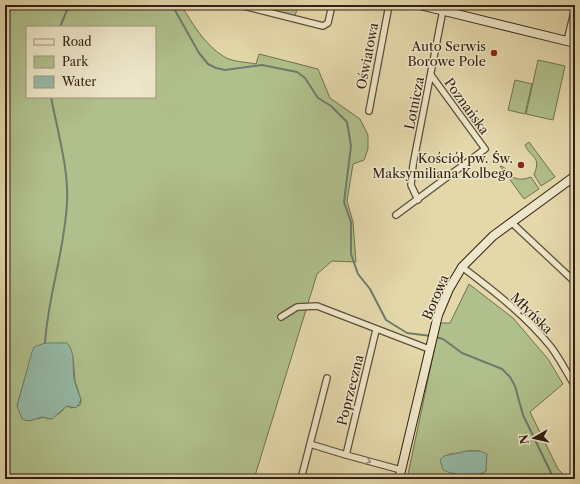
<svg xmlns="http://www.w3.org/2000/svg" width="580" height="484" font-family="'Libre Caslon Text',serif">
<rect width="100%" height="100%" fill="#e4d8ab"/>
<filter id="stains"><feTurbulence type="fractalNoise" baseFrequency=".005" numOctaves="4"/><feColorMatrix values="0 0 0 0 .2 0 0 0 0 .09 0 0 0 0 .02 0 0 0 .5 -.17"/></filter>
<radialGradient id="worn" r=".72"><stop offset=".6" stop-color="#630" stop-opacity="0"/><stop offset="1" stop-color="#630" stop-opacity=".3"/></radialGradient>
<g fill="#b0c08c" stroke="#717050" fill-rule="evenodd">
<path d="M5,5H181C192,23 205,45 223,56C231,62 247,62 256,64L259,54L318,69L330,98L360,119L368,135V149L364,160L353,164L347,201L353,222L356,262L332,261L317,274L254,479H5ZM27,27H155V97H27ZM62,343L73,357L75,381L81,400L80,405L71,408L67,406L60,413L48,419L44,417L37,419L17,406L27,371L58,344Z"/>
<polygon points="251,5 298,5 295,16"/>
<polygon points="538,60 565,66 553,120 526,114"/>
<polygon points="515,80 532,84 525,114 508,110"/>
<path d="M529,142L555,177L541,186L534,175C542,155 530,158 525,145Z"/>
<path d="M500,166C511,168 508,185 531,177L539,189L524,199Z"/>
<path d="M469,284L513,318L548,359L563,384L530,412L558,469L568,479H407L440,323H450ZM467,451H480L485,461L486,471L472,476L461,473L449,454H457Z"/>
</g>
<g fill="#95baa7" stroke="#6d7c6c">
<path d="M45,343H67C76,353 72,367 74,379C76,387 79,393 81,400L76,408L67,406L52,419C48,419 45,417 42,417C33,419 31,423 22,419L17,406L32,352L34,347Z"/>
<path d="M467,451H480L487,454L486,471C477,478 453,475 443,470L440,460L444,456Z"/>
</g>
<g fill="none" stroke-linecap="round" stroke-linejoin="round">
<g stroke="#6d7c6c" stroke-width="2">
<polyline points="172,5 199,53 208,64 216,68 225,70 262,65 297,72 305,78 318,98 331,106 347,122 351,146 344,202 351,222 351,254 358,274 370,289 386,320 407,333 431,336"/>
<polyline points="60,27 69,5"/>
<polyline points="435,337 443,339 462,353 502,369 510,377 515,386 523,415 554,479"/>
<path d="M45,343C48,295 65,250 67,202C69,170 57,129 51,97"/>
</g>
<g stroke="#5e4d3a" stroke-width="8">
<g id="street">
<polyline points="240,5 323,26 328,23 332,5"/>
<polyline points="567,41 575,8"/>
<polyline points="369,111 389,5"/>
<polyline points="418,200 411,185 413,165 443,10"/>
<polyline points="396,215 485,149 431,75"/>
<polyline points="511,222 575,282"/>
<path d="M462,267C494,291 526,316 551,347C560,359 567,373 575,386"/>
<polyline points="281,317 297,307 317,306 429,349"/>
<polyline points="376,330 346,455 401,470"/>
<polyline points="310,444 346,455"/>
<polyline points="301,479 327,378"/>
</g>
</g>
<g stroke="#321f14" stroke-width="10">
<g id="secondary">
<polyline points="420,5 575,43"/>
<polyline points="399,479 438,315 449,289 462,267 493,236 575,176"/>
</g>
</g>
<use href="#street" stroke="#ede6c8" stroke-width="5.5"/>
<use href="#secondary" stroke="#ede6c8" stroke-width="8"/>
</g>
<defs><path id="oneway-chevron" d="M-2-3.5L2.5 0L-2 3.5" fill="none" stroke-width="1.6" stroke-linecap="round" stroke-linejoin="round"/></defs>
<use stroke="#998c77" href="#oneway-chevron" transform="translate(368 461) rotate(16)"/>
<g fill="#8f2418" stroke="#ede6c8" stroke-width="1.5">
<circle cx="494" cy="53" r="4"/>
<circle cx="521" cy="165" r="4"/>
</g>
<g text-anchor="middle" stroke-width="3" stroke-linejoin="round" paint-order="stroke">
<g font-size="13" fill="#321f14" stroke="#ede6c8" text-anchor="end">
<text x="486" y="51">Auto Serwis<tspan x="486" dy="15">Borowe Pole</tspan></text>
<text x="513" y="163">Kościół pw. Św.<tspan x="513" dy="15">Maksymiliana Kolbego</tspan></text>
</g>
<g font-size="13" fill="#321f14" stroke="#ede6c8">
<text transform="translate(367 56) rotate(-79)" y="5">Oświatowa</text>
<text transform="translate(414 103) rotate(-79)" y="5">Lotnicza</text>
<text transform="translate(467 106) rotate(54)" y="5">Poznańska</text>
<text transform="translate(435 297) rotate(-67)" y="5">Borowa</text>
<text transform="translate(532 313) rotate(44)" y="5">Młyńska</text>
<text transform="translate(350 390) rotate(-76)" y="5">Poprzeczna</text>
</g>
</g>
<rect width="580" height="484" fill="none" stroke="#e4d8ab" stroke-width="20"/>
<rect x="6" y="6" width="568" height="472" fill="none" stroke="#321f14" stroke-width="2"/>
<rect x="10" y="10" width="560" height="464" fill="none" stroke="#321f14"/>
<rect x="26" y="26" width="130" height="72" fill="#ede6c8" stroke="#a29680"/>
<rect x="34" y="39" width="20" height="6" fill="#ede6c8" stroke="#a29680"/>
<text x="62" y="46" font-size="12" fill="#321f14">Road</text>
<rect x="34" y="56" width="20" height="12" fill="#b0c08c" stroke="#a29680"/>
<text x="62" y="66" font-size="12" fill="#321f14">Park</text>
<rect x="34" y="76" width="20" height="12" fill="#95baa7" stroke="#a29680"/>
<text x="62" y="86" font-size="12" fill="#321f14">Water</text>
<g transform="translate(534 438) rotate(262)" stroke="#ede6c8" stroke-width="3" paint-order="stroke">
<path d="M0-3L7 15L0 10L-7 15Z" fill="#321f14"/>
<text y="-6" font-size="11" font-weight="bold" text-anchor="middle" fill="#321f14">N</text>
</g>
<rect width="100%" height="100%" filter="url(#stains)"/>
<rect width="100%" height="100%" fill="url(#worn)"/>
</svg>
